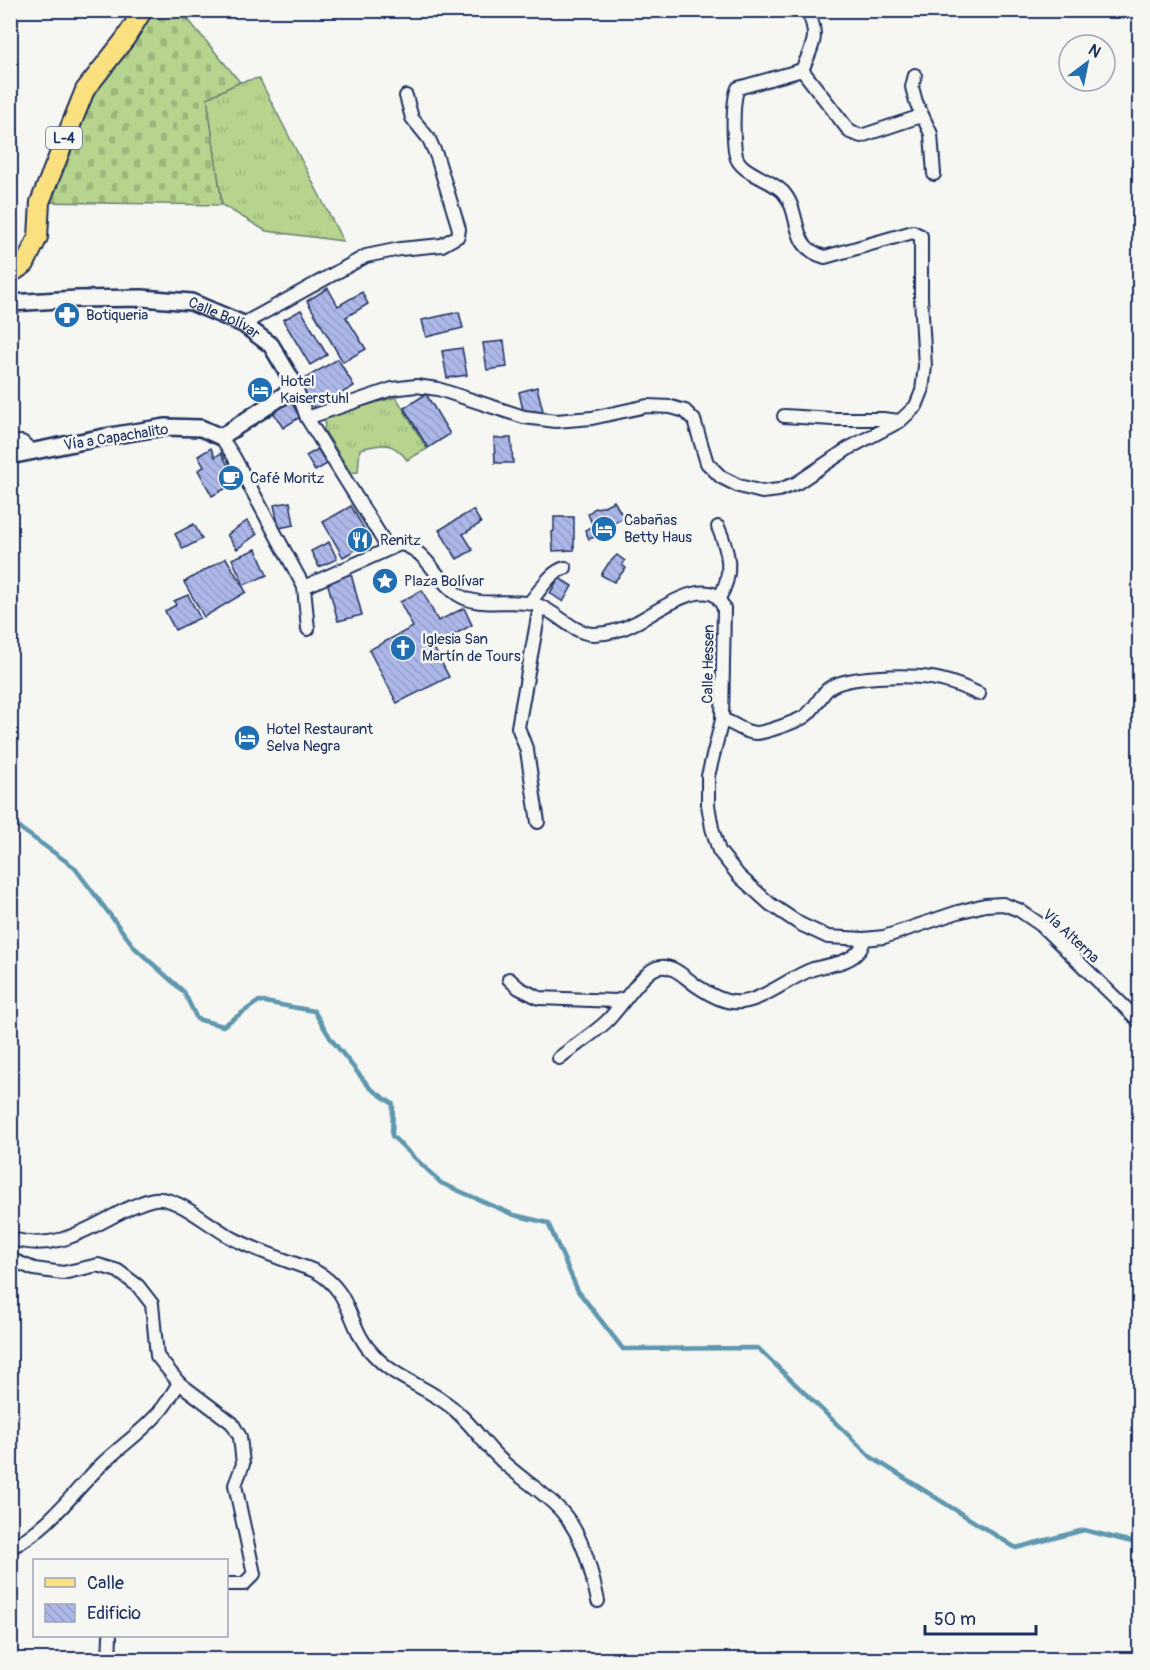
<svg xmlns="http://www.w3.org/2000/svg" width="1150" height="1670" font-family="Pangolin,sans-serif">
<defs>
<pattern id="grass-tufts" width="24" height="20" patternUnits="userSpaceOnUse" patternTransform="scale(1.5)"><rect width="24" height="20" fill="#b6d48d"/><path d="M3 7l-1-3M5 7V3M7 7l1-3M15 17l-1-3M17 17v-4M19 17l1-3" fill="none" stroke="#9cb67c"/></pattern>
<pattern id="cemetery-stones" width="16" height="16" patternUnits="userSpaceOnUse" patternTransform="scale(1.5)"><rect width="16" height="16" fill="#b6d48d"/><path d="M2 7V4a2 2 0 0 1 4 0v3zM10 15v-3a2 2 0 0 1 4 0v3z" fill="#9cb67c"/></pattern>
<pattern id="building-back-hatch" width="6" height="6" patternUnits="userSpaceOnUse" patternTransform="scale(1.5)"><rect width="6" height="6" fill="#adb8e9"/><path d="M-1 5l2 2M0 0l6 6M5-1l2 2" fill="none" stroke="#949eca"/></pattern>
</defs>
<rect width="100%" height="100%" fill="#f6f6f2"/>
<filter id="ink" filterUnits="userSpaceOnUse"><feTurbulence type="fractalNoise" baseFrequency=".0167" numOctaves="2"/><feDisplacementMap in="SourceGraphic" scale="12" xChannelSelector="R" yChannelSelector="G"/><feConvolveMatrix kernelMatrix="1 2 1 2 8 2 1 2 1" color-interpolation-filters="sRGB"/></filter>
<g filter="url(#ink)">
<g fill="url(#grass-tufts)" stroke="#688276" stroke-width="1.5">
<polygon points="259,78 343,241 266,231 222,205 207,98 240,82"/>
<path d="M396,397L427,449L407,460C392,440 382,444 360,449L358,472L351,473L324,430L326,417Z"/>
</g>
<polygon fill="url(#cemetery-stones)" stroke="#688276" stroke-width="1.5" points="143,11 181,11 240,82 207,98 222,205 40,202 69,128"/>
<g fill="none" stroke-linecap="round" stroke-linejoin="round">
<polyline stroke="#5e97ae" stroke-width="4.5" points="10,821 74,867 135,948 184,992 197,1019 223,1026 259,1001 314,1011 331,1039 370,1088 393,1104 392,1136 441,1183 514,1215 548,1223 578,1291 623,1349 758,1348 871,1457 1016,1548 1084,1530 1140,1544"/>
</g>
<g fill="url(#building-back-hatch)" stroke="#1b2f5e" stroke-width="1.5">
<polygon points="328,288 338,306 362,292 368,304 346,317 366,349 343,362 307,301"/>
<polygon points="301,310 327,355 310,365 283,320"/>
<polygon points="459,312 463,328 426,337 422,320"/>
<polygon points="504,341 507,367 487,370 483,343"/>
<polygon points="462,348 467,375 447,378 442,351"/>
<polygon points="338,359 354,386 315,409 299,382"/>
<polygon points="537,387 543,411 524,415 519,392"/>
<polygon points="426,394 450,434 428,448 404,408"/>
<polygon points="291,402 300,417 283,428 273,412"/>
<polygon points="494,438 511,438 513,463 495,463"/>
<polygon points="211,448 215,457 221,453 237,482 212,496 198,470 204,467 198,456"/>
<polygon points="318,449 327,464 315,471 306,456"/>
<polygon points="614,501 624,518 598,531 600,535 589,539 585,530 593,526 588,514 595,508 602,507"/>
<polygon points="290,502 294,525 279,528 274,505"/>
<polygon points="351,506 371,541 343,557 323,522"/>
<polygon points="473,510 481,523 463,534 473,550 457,559 439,530"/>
<polygon points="554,517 574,517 574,550 553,551 552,532 554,531"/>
<polygon points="247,521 257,534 237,549 227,535"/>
<polygon points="194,524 202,539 183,549 175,534"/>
<polygon points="329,542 337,559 319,567 311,551"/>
<polygon points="256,549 267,575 244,585 232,559"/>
<polygon points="617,555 625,561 622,565 626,568 614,582 601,575 608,564"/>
<polygon points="226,558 246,592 204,617 184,582"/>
<polygon points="351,574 362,615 338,621 327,581"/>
<polygon points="559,578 572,586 563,602 550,593"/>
<polygon points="422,590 438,621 464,608 472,625 433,646 449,677 397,703 369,650 413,627 400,602"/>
<polygon points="188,595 200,618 175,630 165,611 176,605 174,601"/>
</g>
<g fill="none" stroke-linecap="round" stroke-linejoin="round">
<g stroke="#1b2f5e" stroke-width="16">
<g id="minor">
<polyline points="469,10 470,12"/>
<path d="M807,10C820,36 813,45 802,70L850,132L861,136L921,116"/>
<polyline points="915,75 912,87 916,102 931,134 934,174"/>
<polyline points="243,324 366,256 400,249 442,245 458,236 459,229 437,157 429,139 412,118 406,96"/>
<polyline points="296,387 307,418 388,548"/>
<polyline points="784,416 833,419 883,419 899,421"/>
<path d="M307,418L392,389L416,386L438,389L524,417L556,421L592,418L647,406L671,407L685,411L694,420L707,463L721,477L739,486L762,492L779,490L797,483L849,448L900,421L916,406L922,391L925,366L921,298V236L913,232L825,257C788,247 803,214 783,192C771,179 740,173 736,156C733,142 732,101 738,88L802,70"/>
<polyline points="221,437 234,457 304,587 308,629"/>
<polyline points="10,442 22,442 32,451"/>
<path d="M718,527C729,552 734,574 719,598"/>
<path d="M304,587L400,544C427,550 435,579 457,594C480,610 512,597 537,605C556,611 573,634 594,634C609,634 624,629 637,622C656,612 691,586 713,594C719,597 721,603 724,608L722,720L708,776V805L712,828L719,851L739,876L770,904L800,924L828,937L864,939L884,937L958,912L985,905L1003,904L1019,910L1041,925L1140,1022"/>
<path d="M529,603C540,592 549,572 565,568"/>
<path d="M722,720C734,722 743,733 756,733C765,733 795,722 804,717C814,711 819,697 828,689C844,675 909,675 931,678C948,680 964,687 979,694"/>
<polyline points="538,822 527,751 518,727 540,606"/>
<polyline points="509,979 519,988 539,998 616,1001 626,998"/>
<path d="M559,1058C574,1046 592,1035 606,1022C620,1009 640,975 656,968C674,962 686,980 700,988C709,994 722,1001 733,1002C757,1006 789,977 813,969C826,965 845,964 856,954C861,950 863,945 864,939"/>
<path d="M10,1238C57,1254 91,1226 131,1207C140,1204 152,1197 162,1199C182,1201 214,1229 234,1239C260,1252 288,1261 315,1271C354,1292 347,1328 374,1355C396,1379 425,1386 450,1406C470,1421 482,1442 500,1459C519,1478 545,1492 563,1513C584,1538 591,1570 598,1601"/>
<polyline points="10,1259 34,1269 63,1273 98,1265 118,1271 138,1286 152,1304 157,1356 179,1383 232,1423 240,1437 243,1464 235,1485 254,1574 244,1584 226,1584"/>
<path d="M10,1548C48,1529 70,1496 99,1467C119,1447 144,1431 161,1410C168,1402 173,1392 179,1383"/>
<polyline points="109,1660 110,1636"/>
</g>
</g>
<g stroke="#1b2f5e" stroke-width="20">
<g id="tertiary">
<path id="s1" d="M10,303L77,299L142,298L191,302L243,324L271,345L296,387L221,437L201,428L165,427L104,437L10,456"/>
</g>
</g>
<g stroke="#1b2f5e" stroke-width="22">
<polyline id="primary" points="10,274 25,264 38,237 40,202 85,90 125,39 143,10"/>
</g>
<use href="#minor" stroke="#f6f6f2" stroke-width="12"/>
<use href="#tertiary" stroke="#f6f6f2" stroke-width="15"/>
<use href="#primary" stroke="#fbe080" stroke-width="18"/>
</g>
</g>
<defs>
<g id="pharmacy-disc" transform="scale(1.35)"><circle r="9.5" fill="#1f6fb2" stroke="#f6f6f2"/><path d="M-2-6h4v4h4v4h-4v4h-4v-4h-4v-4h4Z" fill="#fff"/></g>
<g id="hotel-disc" transform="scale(1.35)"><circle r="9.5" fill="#1f6fb2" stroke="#f6f6f2"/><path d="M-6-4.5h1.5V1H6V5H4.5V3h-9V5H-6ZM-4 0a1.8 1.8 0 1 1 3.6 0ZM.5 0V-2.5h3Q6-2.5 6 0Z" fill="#fff"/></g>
<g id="cafe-disc" transform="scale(1.35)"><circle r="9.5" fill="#1f6fb2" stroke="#f6f6f2"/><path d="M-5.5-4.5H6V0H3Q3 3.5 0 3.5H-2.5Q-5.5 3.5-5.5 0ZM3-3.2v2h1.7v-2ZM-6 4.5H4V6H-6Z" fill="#fff"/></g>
<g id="restaurant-disc" transform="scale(1.35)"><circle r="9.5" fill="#1f6fb2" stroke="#f6f6f2"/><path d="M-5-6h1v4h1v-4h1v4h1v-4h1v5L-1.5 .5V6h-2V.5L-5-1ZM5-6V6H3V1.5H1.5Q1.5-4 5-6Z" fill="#fff"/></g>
<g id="sight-disc" transform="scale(1.35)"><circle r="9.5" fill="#1f6fb2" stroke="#f6f6f2"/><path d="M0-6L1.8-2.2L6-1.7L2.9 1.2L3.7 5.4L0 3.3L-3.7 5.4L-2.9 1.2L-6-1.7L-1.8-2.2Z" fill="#fff"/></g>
<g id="church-disc" transform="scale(1.35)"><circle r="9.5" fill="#1f6fb2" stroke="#f6f6f2"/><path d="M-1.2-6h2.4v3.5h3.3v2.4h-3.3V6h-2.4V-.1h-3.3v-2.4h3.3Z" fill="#fff"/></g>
</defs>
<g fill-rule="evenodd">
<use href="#pharmacy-disc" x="67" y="315"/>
<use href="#hotel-disc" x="260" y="390"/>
<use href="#cafe-disc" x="231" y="478"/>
<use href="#hotel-disc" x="604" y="529"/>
<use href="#restaurant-disc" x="360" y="540"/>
<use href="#sight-disc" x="385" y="581"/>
<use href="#church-disc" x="403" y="648"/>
<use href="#hotel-disc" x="247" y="738"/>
</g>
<g text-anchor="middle" stroke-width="5" stroke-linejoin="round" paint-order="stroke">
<rect fill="#f6f6f2" stroke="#5d6b8a" stroke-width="1.5" x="46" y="127" width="36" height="22" rx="4.5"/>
<g font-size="14" font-weight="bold" fill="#1b2f5e">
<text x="64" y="143">L-4</text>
</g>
<g font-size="15" fill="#1b2f5e" stroke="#f6f6f2" text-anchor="start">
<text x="86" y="320">Botiqueria</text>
<text x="280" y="386">Hotel<tspan x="280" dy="17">Kaiserstuhl</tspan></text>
<text x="250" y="483">Café Moritz</text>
<text x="624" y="525">Cabañas<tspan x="624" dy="17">Betty Haus</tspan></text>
<text x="380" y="545">Renitz</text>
<text x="404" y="586">Plaza Bolívar</text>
<text x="422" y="644">Iglesia San<tspan x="422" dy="17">Martín de Tours</tspan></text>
<text x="266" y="734">Hotel Restaurant<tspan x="266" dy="17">Selva Negra</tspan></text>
</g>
<g font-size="15" fill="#1b2f5e" stroke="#f6f6f2">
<text dy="5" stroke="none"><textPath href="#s1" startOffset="218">Calle Bolívar</textPath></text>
<text transform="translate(116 437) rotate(-9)" y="5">Vía a Capachalito</text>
<text transform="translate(708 664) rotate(-89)" y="5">Calle Hessen</text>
<text transform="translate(1071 936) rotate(43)" y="5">Vía Alterna</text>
</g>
</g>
<rect width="1150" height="1670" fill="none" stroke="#f6f6f2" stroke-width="36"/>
<rect x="18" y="18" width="1114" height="1634" fill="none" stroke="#1b2f5e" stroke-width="2" filter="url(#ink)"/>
<rect x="33" y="1559" width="195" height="78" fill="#f6f6f2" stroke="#9ea6b7" stroke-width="1.5"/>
<rect x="45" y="1578" width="30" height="9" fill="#fbe080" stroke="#9ea6b7" stroke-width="1.5"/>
<text x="87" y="1589" font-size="18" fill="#1b2f5e">Calle</text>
<rect x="45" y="1604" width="30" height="18" fill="url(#building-back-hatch)" stroke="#9ea6b7" stroke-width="1.5"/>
<text x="87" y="1619" font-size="18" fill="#1b2f5e">Edificio</text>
<g transform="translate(1087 63) rotate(32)"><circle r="28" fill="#f6f6f2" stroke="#9ea6b7" stroke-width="1.5"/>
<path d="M0-4.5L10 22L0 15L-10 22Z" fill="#1f6fb2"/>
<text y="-9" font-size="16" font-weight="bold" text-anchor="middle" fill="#1b2f5e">N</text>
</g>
<path d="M925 1625v9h111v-9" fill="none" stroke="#1b2f5e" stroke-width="3"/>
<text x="934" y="1625" font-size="18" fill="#1b2f5e" stroke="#f6f6f2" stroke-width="4.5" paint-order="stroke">50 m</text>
</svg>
